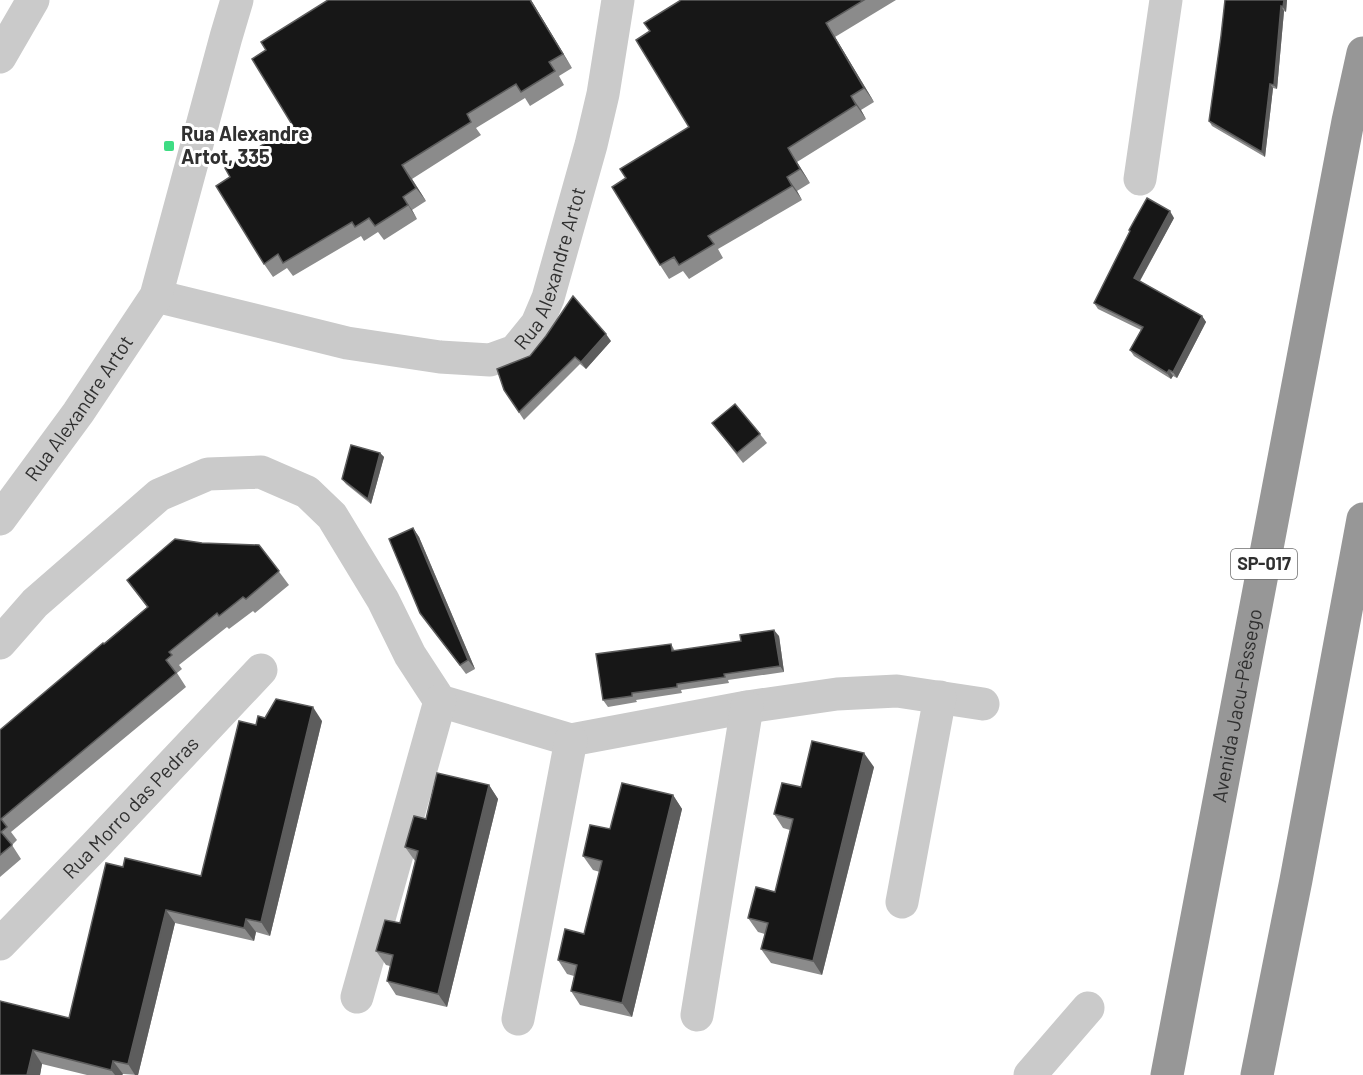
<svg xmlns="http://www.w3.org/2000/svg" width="1363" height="1075" font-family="Barlow,sans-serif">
<rect width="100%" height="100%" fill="#fff"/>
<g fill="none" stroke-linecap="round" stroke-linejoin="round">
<g stroke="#cacaca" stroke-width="33">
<polyline points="0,57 33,0"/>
<polyline points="1140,179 1166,0"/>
<path id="s1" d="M156,296L347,343L440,357L490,360L515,351L537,324L548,298L591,145L603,94L618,0"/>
<path id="s2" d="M0,519L78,413L156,296L226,37L237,0"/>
<polyline points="0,643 35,603 159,495 208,474 261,472 307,492 332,516 383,600 410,655 440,701 571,740 747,707 837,694 897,691 983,704"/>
<polyline points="902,902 940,697"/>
<path id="s3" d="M0,944L95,846L261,670"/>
<polyline points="357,997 440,701"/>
<polyline points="697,1015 747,707"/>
<polyline points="518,1019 571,740"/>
<polyline points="1030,1075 1088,1008"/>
</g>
<g stroke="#979797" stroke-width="33">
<path id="s4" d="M1167,1075L1348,121L1363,53"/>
<polyline points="1257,1075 1296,880 1363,519"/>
</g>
</g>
<g fill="#8b8b8b">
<polygon points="328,0 531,0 572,68 559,76 564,85 530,106 525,98 476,128 481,135 412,179 426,201 412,210 417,219 384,240 378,232 364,241 361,236 293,276 287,268 273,277 264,264 230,177 293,126 266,50"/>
<polygon points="681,0 896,0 835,37 874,102 861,110 866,119 797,162 810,183 797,191 802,200 718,249 723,258 689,279 683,271 669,279 660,265 626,178 689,127 650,31"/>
<polygon points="1225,0 1287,0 1286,12 1284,11 1277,89 1273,88 1265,157 1212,126 1209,121 1221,36"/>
<polygon points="1174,218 1140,281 1202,316 1206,322 1177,378 1173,376 1171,379 1134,356 1130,350 1141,330 1098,309 1094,303 1130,231 1129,230"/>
<polygon points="611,341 586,369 580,364 524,420 504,390 497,369"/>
<polygon points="712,423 760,434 767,443 743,463"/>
<polygon points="380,453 384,457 371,504 346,484 342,479"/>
<polygon points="413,528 419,537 475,669 466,674 420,613"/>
<polygon points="202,543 259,545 289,585 255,613 253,611 229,629 227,627 179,665 182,669 177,673 186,687 11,832 17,840 12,845 21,859 0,877 0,730 147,607 127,580"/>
<polygon points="779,636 784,672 728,680 729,683 681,690 682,693 636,700 637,702 608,707 603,700 671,644 675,651"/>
<polygon points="265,718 322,721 270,936 256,932 254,941 175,923 138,1075 123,1074 122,1075 87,1075 42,1064 40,1075 0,1075 69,1018 123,867 201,876 256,725"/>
<polygon points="874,767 822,975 771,963 761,949 765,934 758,932 748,918 775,892 790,830 783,828 774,814 801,787"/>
<polygon points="489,785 498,799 447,1007 396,995 387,981 390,966 386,965 376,951 400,923 415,861 405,847 426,819"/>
<polygon points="673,795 682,809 632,1017 580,1005 571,991 574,976 567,974 558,960 584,934 600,872 593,870 583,856 610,829"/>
</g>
<g fill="#5d5d5d">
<polygon points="530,0 531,0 572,68 563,54"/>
<polygon points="1284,0 1287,0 1286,12 1283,7"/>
<polygon points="1281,6 1284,11 1277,89 1274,85"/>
<polygon points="826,23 835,37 874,102 864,88"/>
<polygon points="1270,84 1273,88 1265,157 1262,152"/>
<polygon points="851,96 861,110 866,119 856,105"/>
<polygon points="788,148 797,162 810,183 800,169"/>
<polygon points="402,165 412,179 426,201 416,188"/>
<polygon points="787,177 797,191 802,200 792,186"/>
<polygon points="403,197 412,210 417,219 408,205"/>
<polygon points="1170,211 1174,218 1138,284 1134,278"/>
<polygon points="1202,316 1206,322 1177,378 1173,372"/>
<polygon points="606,334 611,341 586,369 581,362"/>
<polygon points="1169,370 1173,376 1171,379 1167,373"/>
<polygon points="380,453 384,457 371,504 368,499"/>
<polygon points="413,528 419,537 475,669 468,660"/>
<polygon points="774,630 779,636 784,672 780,666"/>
<polygon points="313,707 322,721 270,936 261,922"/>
<polygon points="864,753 874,767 822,975 813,961"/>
<polygon points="489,785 498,799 447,1007 438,994"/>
<polygon points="673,795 682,809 632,1017 622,1003"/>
<polygon points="166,910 175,923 138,1075 135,1075 128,1064"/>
<polygon points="246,919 256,932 254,941 244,928"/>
<polygon points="33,1050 42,1064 40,1075 27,1075"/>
<polygon points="113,1061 123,1074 122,1075 115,1075 111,1070"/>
</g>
<g fill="#171717" stroke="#5d5d5d" stroke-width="1.5">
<polygon points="328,0 530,0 563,54 549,62 555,71 521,92 516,84 467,114 471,122 402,165 416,188 403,197 408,205 375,226 369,218 355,227 352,222 283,263 278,254 264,264 216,186 230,177 225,168 293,126 252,59 266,50 261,42"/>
<polygon points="681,0 864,0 826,23 864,88 851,96 856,105 788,148 800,169 787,177 792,186 708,236 714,244 679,265 674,257 660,265 612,187 626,178 620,169 689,127 636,40 650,31 644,23"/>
<polygon points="1225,0 1284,0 1283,7 1281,6 1274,85 1270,84 1262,152 1209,121 1221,36"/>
<polygon points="1147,198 1170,211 1134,278 1202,316 1173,372 1169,370 1167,373 1130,350 1143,327 1094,303 1130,231 1129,230"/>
<polygon points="573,296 606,334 581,362 575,357 519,412 504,390 497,369 530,356 546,336"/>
<polygon points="735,404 760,434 737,453 712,423"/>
<polygon points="351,445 380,453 368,499 342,479"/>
<polygon points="413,528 468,660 460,665 420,613 389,539"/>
<polygon points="175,539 202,543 259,545 279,571 246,599 243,597 219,616 217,613 169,652 172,655 166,660 176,673 1,819 7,827 1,832 12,845 0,855 0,730 103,643 104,644 148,607 127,580"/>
<polygon points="774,630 780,666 724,674 725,677 677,684 677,687 632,693 632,696 603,700 596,654 671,644 672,651 741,641 740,635"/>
<polygon points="276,699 313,707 261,922 246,919 244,928 166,910 128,1064 113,1061 111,1070 33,1050 27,1075 0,1075 0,1001 69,1018 106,863 123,867 125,858 201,876 239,721 256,725 258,716 265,718"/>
<polygon points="812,741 864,753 813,961 761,949 768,923 748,918 756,887 775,892 793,819 774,814 782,783 801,787"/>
<polygon points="437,773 489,785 438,994 387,981 393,955 376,951 385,920 400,923 418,851 405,847 414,816 426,819"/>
<polygon points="622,783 673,795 622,1003 571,991 577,965 558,960 565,929 584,934 602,861 583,856 590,825 610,829"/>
</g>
<rect fill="#3edc83" stroke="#fff" stroke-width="2" x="163" y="140" width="12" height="12" rx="3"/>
<g text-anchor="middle" stroke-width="6" stroke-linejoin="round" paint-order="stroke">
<rect fill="#fff" stroke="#6e6e6e" stroke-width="1.5" x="1231" y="549" width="66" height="30" rx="4.5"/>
<g font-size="18" font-weight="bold" fill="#303030">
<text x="1264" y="570">SP-017</text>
</g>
<g font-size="20" font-weight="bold" fill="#303030" stroke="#fff" text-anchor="start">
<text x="181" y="141">Rua Alexandre<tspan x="181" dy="23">Artot, 335</tspan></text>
</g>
<g font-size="20" fill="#303030" stroke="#fff">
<text dy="7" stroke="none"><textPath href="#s1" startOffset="459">Rua Alexandre Artot</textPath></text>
<text dy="7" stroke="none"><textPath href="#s2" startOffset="136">Rua Alexandre Artot</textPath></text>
<text dy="7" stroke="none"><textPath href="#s4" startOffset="376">Avenida Jacu-Pêssego</textPath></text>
<text dy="7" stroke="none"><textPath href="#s3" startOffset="189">Rua Morro das Pedras</textPath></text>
</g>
</g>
</svg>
